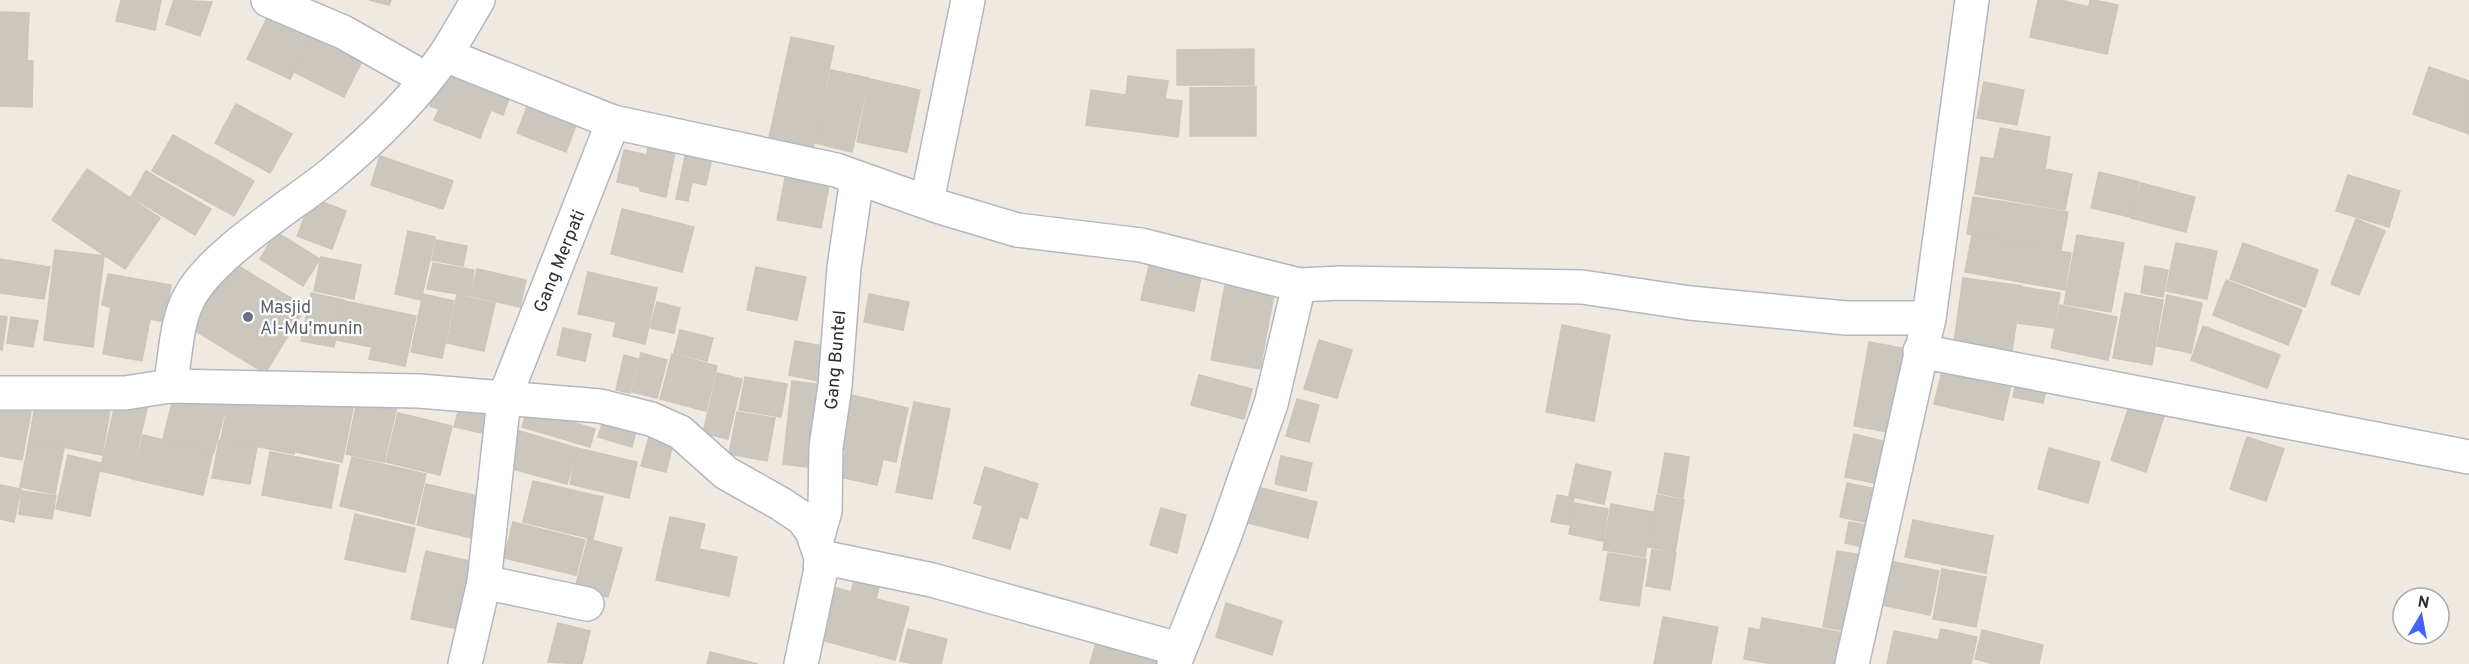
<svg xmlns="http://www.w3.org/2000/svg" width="2469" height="664" font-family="Overpass,sans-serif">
<rect width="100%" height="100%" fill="#efe9e1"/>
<g fill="#cbc7bf" stroke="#cbc5ba" stroke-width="1.5">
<polygon points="121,0 161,0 155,30 116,21"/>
<polygon points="174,0 212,2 200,36 166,24"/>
<polygon points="369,0 391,0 389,5"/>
<polygon points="2038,0 2060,0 2089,7 2090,0 2094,0 2118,5 2107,54 2030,37"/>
<polygon points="274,4 317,25 290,79 247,59"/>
<polygon points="0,12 29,13 27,61 33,61 32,107 0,106"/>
<polygon points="312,36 362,61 344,97 294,72"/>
<polygon points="791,37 834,46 813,148 769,138"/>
<polygon points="1254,49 1254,85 1177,85 1177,50"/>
<polygon points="456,66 513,88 503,115 491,110 480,138 434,120 439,109 430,106 443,74 452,77"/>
<polygon points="2429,67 2469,81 2469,134 2413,114"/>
<polygon points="831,70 869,78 852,152 815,143"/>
<polygon points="1128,76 1168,81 1165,99 1182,101 1178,137 1086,125 1091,90 1126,95"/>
<polygon points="870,79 920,90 907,152 857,142"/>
<polygon points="1984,82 2024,90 2017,125 1977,118"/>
<polygon points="1256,87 1256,136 1190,136 1190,88"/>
<polygon points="530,99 579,117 566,152 517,133"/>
<polygon points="236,104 292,134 270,173 215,143"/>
<polygon points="2000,128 2050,137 2045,169 2072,174 2065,210 1975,194 1981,157 1994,159"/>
<polygon points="173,135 254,181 234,216 152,171"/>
<polygon points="648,146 675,152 666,197 640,191 640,187 617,182 624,150 647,155"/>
<polygon points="686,152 712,157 706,185 692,182 688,201 676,199"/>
<polygon points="380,156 453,181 443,209 371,185"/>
<polygon points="87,169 160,218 125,269 52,220"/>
<polygon points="146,171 211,209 195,235 131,197"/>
<polygon points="2099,172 2139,182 2131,217 2091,208"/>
<polygon points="786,173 830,180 821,228 777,220"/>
<polygon points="2348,175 2400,191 2389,227 2336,211"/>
<polygon points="2141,183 2195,197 2186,232 2131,218"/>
<polygon points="1973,197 2068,212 2061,250 1967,234"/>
<polygon points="312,198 346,211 332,249 297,236"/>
<polygon points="622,209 694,227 682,272 611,254"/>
<polygon points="2356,219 2385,231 2359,295 2331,284"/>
<polygon points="408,231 435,237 421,300 395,294"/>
<polygon points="276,232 320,259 303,286 260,259"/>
<polygon points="1972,235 2071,253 2065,290 1965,272"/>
<polygon points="2077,235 2124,243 2111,312 2064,304"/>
<polygon points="436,240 467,246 463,266 432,260"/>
<polygon points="2176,243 2217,251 2207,299 2166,291"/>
<polygon points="2243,243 2318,270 2305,307 2230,279"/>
<polygon points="55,250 104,256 93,347 44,340"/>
<polygon points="321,257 361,265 354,299 314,291"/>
<polygon points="0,259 50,267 44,299 0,293"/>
<polygon points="230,261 306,307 265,373 189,327"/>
<polygon points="1150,261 1202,272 1194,311 1141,300"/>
<polygon points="433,263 474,270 470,296 427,289"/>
<polygon points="2145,266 2168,270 2163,297 2141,293"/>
<polygon points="756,267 806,277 797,320 747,310"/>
<polygon points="477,269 526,280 520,307 471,296"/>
<polygon points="588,272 657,288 645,344 613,336 616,322 578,314"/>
<polygon points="108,274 171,285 165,322 150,319 142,361 103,354 111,307 102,305"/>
<polygon points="1963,278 2022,286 2012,351 1954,342"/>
<polygon points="1226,280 1275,289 1260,369 1211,360"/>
<polygon points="2226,280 2302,310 2288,345 2213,315"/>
<polygon points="2023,287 2060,293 2054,328 2018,323"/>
<polygon points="311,293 344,300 334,347 301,341"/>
<polygon points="2125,293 2163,300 2152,365 2113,358"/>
<polygon points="423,294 454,301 442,358 411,352"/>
<polygon points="869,294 909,302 903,330 864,322"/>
<polygon points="457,295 495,303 484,351 447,343"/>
<polygon points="2167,295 2202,303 2191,353 2157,346"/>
<polygon points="345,301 416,316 405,366 369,359 372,347 336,340"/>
<polygon points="657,302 680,308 674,333 650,328"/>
<polygon points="2060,305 2117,317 2108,360 2051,348"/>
<polygon points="0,316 7,317 2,350 0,349"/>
<polygon points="11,317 38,321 33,347 7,343"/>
<polygon points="1562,325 1610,335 1594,421 1546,412"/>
<polygon points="2203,326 2280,355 2267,388 2191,360"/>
<polygon points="563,328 591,334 585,361 557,355"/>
<polygon points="680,330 713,338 707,361 674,353"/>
<polygon points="1319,340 1352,350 1337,398 1304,389"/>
<polygon points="795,341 835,348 828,383 789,375"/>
<polygon points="1869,342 1908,349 1893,433 1854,426"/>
<polygon points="641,353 667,360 657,398 632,392"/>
<polygon points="672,354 717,366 706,411 660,399"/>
<polygon points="624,355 638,359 630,393 616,390"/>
<polygon points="1945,359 2013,375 2003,420 1934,404"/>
<polygon points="717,373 742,379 728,439 703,433"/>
<polygon points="1199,375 1252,389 1244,419 1191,405"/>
<polygon points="2018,375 2048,381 2043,403 2013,397"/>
<polygon points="745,377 787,384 781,417 739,410"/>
<polygon points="792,381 832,386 822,469 783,464"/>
<polygon points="176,387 228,400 214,452 163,439"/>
<polygon points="231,389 305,405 294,454 221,439"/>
<polygon points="838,392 908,408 896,462 883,459 877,485 840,477 846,451 826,447"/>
<polygon points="309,393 354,403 342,462 296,452"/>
<polygon points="359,393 398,402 384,462 346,454"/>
<polygon points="37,396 110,410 102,455 29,440"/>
<polygon points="2132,398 2166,410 2146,472 2111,460"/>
<polygon points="1297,399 1319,405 1309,442 1286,436"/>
<polygon points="0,400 32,406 22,460 0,456"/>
<polygon points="461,400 500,407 497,436 454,427"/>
<polygon points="116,401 147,408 131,478 100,471"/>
<polygon points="530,401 571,413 568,421 595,429 590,447 522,427"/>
<polygon points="914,402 950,409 932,499 896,492"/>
<polygon points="737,412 775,418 767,461 729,454"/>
<polygon points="398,413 452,426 440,475 386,462"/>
<polygon points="605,415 638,424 632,447 598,437"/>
<polygon points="506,427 577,448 567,484 502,466"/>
<polygon points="651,430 675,436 666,472 641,466"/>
<polygon points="1854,434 1883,441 1875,483 1845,477"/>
<polygon points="143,435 213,452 203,495 132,479"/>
<polygon points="2247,437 2284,449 2266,501 2230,489"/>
<polygon points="219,440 257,447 250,484 212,478"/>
<polygon points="29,441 64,448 55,494 20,487"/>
<polygon points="577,448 637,462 629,498 570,484"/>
<polygon points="2049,448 2100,462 2088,503 2038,489"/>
<polygon points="270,452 339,465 331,508 262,495"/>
<polygon points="1665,453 1689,457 1683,498 1658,493"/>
<polygon points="68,455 101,463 90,516 56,509"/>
<polygon points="1281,456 1312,463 1306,491 1275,484"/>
<polygon points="352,457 426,474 414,524 340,506"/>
<polygon points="1576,464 1611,472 1604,504 1569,496"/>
<polygon points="985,467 1038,484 1027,519 1020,516 1010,549 973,538 983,506 974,503"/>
<polygon points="533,481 603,497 593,539 523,522"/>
<polygon points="1847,483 1881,490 1874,524 1840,517"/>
<polygon points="426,484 486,498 476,539 417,525"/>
<polygon points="0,485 21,489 14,522 0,519"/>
<polygon points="1253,486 1317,502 1308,538 1244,522"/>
<polygon points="22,491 56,496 52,519 19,514"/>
<polygon points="1557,495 1574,498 1569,525 1551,522"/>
<polygon points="1657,495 1684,500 1675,552 1648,547"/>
<polygon points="1574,503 1608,509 1603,541 1569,534"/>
<polygon points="1611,504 1653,512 1645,557 1603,550"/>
<polygon points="1161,508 1186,515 1177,553 1150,545"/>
<polygon points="355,514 415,528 405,572 345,559"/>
<polygon points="670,517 705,524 699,549 737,557 729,596 656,580"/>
<polygon points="1913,520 1993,536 1986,573 1905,557"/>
<polygon points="513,522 585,540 576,575 504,558"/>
<polygon points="1849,522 1872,526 1868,548 1845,543"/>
<polygon points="588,539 622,548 608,597 575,588"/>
<polygon points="1652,550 1676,553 1670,590 1646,586"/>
<polygon points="426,551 478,563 463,630 411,619"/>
<polygon points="1837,551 1862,555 1847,631 1823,627"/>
<polygon points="1608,553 1646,559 1639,606 1600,600"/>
<polygon points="1885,560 1939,571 1930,615 1877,604"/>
<polygon points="1942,569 1986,577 1976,627 1933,619"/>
<polygon points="854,581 879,587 876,599 909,607 895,660 814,638 829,586 851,592"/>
<polygon points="1226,603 1282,621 1272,655 1216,637"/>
<polygon points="1663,617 1718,627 1711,664 1654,664"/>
<polygon points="1762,618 1844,633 1838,664 1773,664 1744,659 1749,628 1760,630"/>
<polygon points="558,623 590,631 582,664 548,662"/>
<polygon points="908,629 947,639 941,664 914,664 900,661"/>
<polygon points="1941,629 1977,637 1971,664 1887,664 1894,631 1938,640"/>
<polygon points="1982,630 2043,645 2039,664 1994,664 1975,659"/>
<polygon points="1096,643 1160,662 1159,664 1090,664"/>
<polygon points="710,652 758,664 707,664"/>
</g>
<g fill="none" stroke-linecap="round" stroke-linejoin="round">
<g stroke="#b4b7c1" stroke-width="36">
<g id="minor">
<polyline points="268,0 343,32 426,79"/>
<polyline points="445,55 613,122 836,170 940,207 1017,230 1141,245 1299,285 1341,283 1582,287 1690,303 1846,318 1929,318"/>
<polyline points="927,201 968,0"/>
<polyline points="1920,351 2469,457"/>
<path d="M170,386C176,357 175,325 189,298C211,255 290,207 329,176C371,141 414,100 445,55C457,37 467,18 478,0"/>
<polyline points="0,393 125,393 170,386 419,391 600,406 651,419 680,432 726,473 781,504 802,518 812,531 821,557 820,574 801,664"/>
<polyline points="816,543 825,511 826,447 835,386 844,268 857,178"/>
<polyline points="821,557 932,580 1178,649"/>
<polyline points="484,582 587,604"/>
<polyline points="465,664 484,582 504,399 613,122"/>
<polyline points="1174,664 1225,535 1271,404 1299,285"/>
<polyline points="1852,664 1929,318 1972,0"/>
</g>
</g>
<use href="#minor" stroke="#fff" stroke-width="33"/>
</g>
<circle fill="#6b7280" stroke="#fff" stroke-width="2" cx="248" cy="317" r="6"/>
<g text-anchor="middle" stroke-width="4.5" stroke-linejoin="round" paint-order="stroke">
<g font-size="18" fill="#2e2e2e" stroke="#fff">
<text transform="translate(559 261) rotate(-68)" y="6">Gang Merpati</text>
<text transform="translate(835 360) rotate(-85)" y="6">Gang Buntel</text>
</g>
<g font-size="18" fill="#5b616d" stroke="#fff" text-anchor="start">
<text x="260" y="313">Masjid<tspan x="260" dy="21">Al-Mu'munin</tspan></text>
</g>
</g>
<g transform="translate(2421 616) rotate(10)"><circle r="28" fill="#ffffff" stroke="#ababab" stroke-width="1.5"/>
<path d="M0-4.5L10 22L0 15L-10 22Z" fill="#4264fb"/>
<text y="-9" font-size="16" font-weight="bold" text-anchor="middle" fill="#2e2e2e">N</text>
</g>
</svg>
